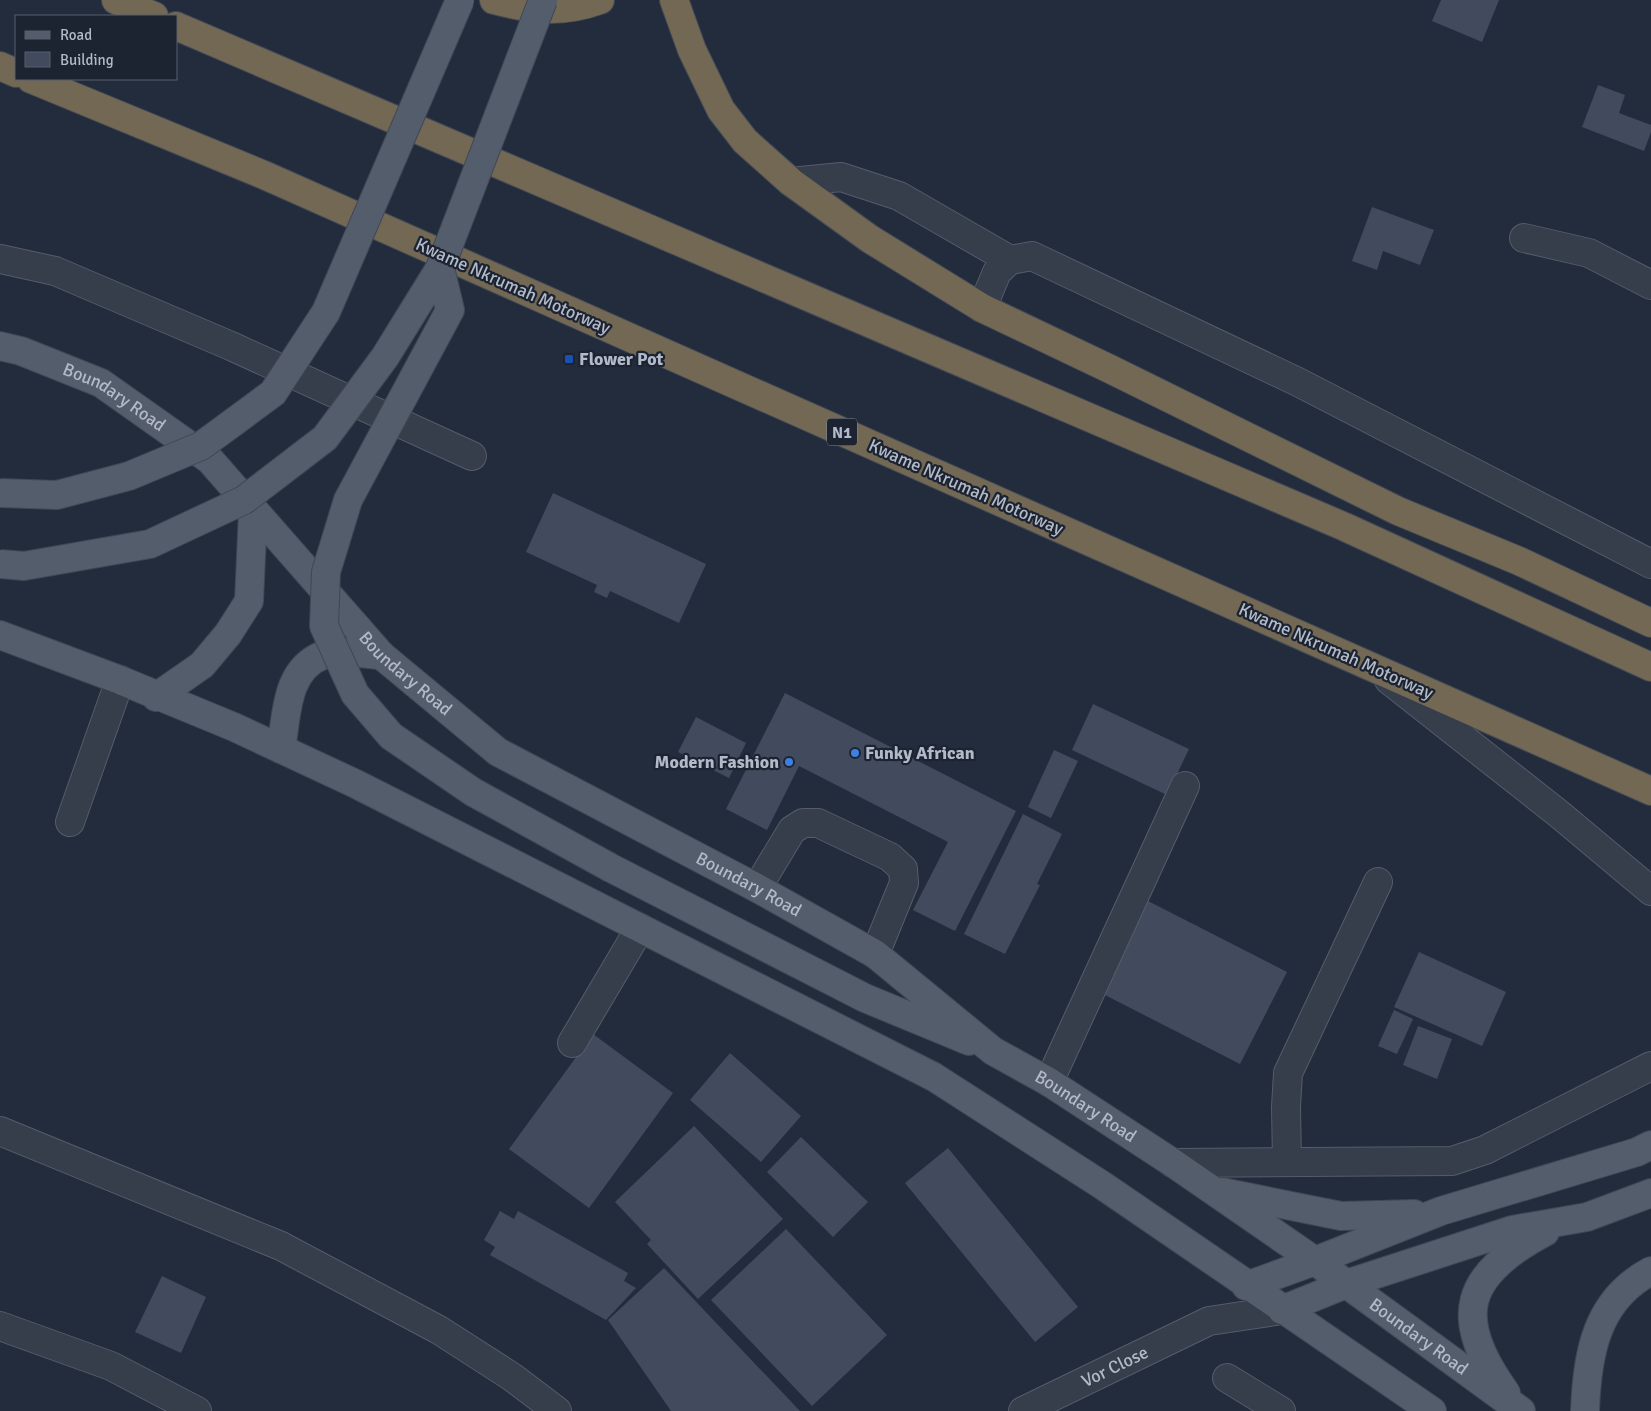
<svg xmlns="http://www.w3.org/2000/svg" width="1651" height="1411" font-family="Signika,sans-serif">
<rect width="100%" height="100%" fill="#232c3c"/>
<g fill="#424b5e">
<polygon points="1441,0 1499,0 1482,42 1432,21"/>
<polygon points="1598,85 1625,95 1619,113 1651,125 1651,132 1644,151 1582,127"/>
<polygon points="1372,207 1434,230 1420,265 1383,251 1377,270 1352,261"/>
<polygon points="553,493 706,564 679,623 610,591 607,598 594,592 597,585 526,552"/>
<polygon points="785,693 1016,811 955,931 913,910 948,842 799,766 767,830 726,809"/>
<polygon points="1093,704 1189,749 1167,795 1072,750"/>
<polygon points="696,717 746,743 729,778 678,752"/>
<polygon points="1054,750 1078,761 1051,818 1028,807"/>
<polygon points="1023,814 1062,834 1037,884 1040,885 1005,954 964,934"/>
<polygon points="1148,901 1287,972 1240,1064 1101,993"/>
<polygon points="1419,952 1506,992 1482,1046 1394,1007"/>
<polygon points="1394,1010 1413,1019 1397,1054 1378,1046"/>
<polygon points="1418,1026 1452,1039 1437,1079 1403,1065"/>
<polygon points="593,1034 673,1093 589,1208 509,1149"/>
<polygon points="730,1053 801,1116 761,1162 690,1100"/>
<polygon points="694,1126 783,1219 698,1299 647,1244 651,1240 615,1202"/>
<polygon points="801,1137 868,1202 833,1237 767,1172"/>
<polygon points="948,1148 1078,1307 1035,1342 905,1183"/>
<polygon points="500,1211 514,1219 518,1211 628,1273 624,1281 636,1288 606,1320 490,1255 495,1247 484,1240"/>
<polygon points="786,1229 887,1335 812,1406 711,1300"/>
<polygon points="664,1268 800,1411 671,1411 608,1320"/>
<polygon points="162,1276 206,1297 181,1353 135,1332"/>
</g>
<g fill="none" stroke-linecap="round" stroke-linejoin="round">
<g stroke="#555c6a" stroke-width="30">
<g id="minor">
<polyline points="791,182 841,177 899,196 1010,260"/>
<polyline points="1524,238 1589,253 1651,285"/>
<polyline points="0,259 55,271 231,346 472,456"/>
<polyline points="982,308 997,272 1010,260 1032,256 1298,382 1651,564"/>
<polyline points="1389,680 1559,814 1651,891"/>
<polyline points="70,822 120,680"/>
<polyline points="757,888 792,830 803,823 818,823 890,857 903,869 904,883 875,954"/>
<polyline points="572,1043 640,928"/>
<polyline points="1049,1082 1185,786"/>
<polyline points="0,1131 281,1246 439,1330 512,1377 557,1411"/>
<polyline points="1287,1162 1286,1107 1288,1073 1378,882"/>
<polyline points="1173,1163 1452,1161 1485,1150 1651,1066"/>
<polyline points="0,1326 111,1366 197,1411"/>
<polyline points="1227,1378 1281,1411"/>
<path id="s1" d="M1023,1411L1209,1321L1282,1310"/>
</g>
</g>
<g stroke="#404755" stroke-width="30">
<g id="major">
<path id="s2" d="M0,346L21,351L101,383L210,460L381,655L498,752L757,888L875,954L993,1051L1049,1082L1173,1163L1315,1261L1521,1411"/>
<polyline points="0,635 120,680 234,727 356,784 934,1077 1105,1187 1432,1411"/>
<polyline points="156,697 202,665 228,634 249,601 253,512"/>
<path d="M281,749C287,715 285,670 323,655C336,649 366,654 381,655"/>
<polyline points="611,868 865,998 969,1041"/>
<polyline points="1222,1192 1341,1216 1414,1214"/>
<polyline points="1246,1286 1315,1261 1441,1211 1637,1152 1651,1145"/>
<polyline points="1282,1310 1346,1284 1512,1230 1587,1217 1651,1193"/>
<path d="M1506,1393C1451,1317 1464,1275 1545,1232"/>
<path d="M1585,1411C1587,1354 1596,1300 1651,1271"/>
</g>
</g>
<g stroke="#424957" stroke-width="30">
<g id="highway">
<polyline points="116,0 154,16"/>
<path d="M494,0C533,10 561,14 600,0"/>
<polyline points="674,0 692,50 721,110 745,141 791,182 870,239 982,308 1110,369 1398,511 1519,561 1651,623"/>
<polyline points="176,26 1345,527 1651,667"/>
<polyline points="0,66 16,73"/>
<polyline points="31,79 264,175 1651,791"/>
</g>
</g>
<use href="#minor" stroke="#363e4c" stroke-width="28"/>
<use href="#major" stroke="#545d6c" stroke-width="28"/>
<use href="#highway" stroke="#726853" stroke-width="28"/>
<g stroke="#404755" stroke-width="30" stroke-linecap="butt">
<g id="major-bridge">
<polyline points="440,268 450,310 348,500 326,572 324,626 355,694 391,736 473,792 611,868"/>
<polyline points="0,493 57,495 129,476 201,446 273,393 326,312 460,0"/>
<polyline points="0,564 24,566 150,544 244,500 325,438 385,357 440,268 543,0"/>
</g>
</g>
<use href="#major-bridge" stroke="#545d6c" stroke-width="28"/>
</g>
<rect fill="#1a4fb4" stroke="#1c2331" stroke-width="2" x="564" y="354" width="10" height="10" rx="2.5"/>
<g fill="#3f7fe0" stroke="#1c2331" stroke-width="2">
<circle cx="855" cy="753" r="5"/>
<circle cx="789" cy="762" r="5"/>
</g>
<g text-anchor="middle" stroke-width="4.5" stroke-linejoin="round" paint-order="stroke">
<rect fill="#1c2331" stroke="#858c9b" stroke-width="1" x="827" y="418.5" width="30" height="27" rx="4"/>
<g font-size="16" font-weight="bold" fill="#b2b9c8">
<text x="842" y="438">N1</text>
</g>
<g font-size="18" fill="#b2b9c8" stroke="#1c2331">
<text transform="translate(513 286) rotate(24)" y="6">Kwame Nkrumah Motorway</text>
<text dy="6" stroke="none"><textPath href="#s2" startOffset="126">Boundary Road</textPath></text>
<text transform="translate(966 487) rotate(24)" y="6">Kwame Nkrumah Motorway</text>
<text transform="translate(1336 651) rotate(24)" y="6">Kwame Nkrumah Motorway</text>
<text dy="6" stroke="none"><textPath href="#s2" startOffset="531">Boundary Road</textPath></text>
<text dy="6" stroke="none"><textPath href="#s2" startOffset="936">Boundary Road</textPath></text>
<text dy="6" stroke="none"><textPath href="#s2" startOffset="1341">Boundary Road</textPath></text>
<text dy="6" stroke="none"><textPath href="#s2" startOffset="1746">Boundary Road</textPath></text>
<text dy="6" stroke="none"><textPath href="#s1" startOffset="102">Vor Close</textPath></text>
</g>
<g font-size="18" font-weight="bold" fill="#b2b9c8" stroke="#1c2331" text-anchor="start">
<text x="579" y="365">Flower Pot</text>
<text x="865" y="759">Funky African</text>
<text x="779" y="768" text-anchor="end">Modern Fashion</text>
</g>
</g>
<rect x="15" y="15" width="162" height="65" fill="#1c2331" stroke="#585f6d"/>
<rect x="25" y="31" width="25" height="8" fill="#545d6c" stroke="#585f6d"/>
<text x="60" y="40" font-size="15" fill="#b2b9c8">Road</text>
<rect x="25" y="52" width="25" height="15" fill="#424b5e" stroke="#585f6d"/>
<text x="60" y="65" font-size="15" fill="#b2b9c8">Building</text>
</svg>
